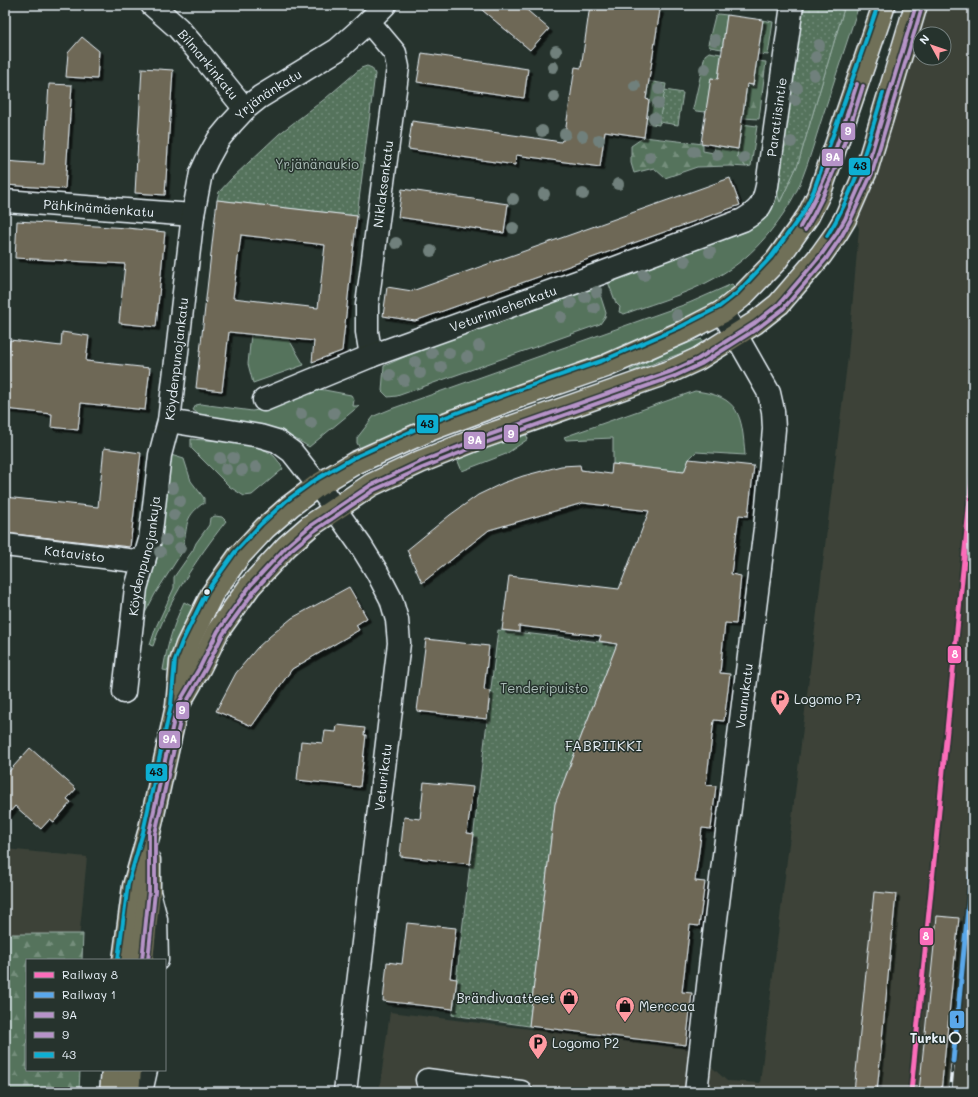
<svg xmlns="http://www.w3.org/2000/svg" width="978" height="1097" font-family="Mali,sans-serif">
<defs>
<pattern id="forest-firs" width="22" height="20" patternUnits="userSpaceOnUse"><rect width="22" height="20" fill="#54735c"/><path d="M5 1l3.5 6h-7zM16 11l3.5 6h-7z" fill="#758e7c"/></pattern>
<pattern id="park-dots" width="8" height="8" patternUnits="userSpaceOnUse"><rect width="8" height="8" fill="#54735c"/><path d="M2 2h.1M6 6h.1" fill="none" stroke="#758e7c" stroke-width="1.8" stroke-linecap="round"/></pattern>
<filter id="shadow"><feDropShadow dx="3.5" dy="3.5" stdDeviation="0" flood-color="#0009"/></filter>
</defs>
<rect width="100%" height="100%" fill="#26332d"/>
<filter id="ink" filterUnits="userSpaceOnUse"><feTurbulence type="fractalNoise" baseFrequency=".025" numOctaves="2"/><feDisplacementMap in="SourceGraphic" scale="8" xChannelSelector="R" yChannelSelector="G"/><feConvolveMatrix kernelMatrix="1 2 1 2 8 2 1 2 1" color-interpolation-filters="sRGB"/></filter>
<g filter="url(#ink)">
<g fill="#3c4339" fill-rule="evenodd">
<path d="M926,5H973V1092H379L390,1012L692,1049L727,1081L760,1083L848,356L859,228L856,222L872,186ZM920,34H944V58H920Z"/>
<polygon points="5,849 87,857 77,960 27,960 27,1070 5,1092"/>
</g>
<g fill="#54735c" stroke="#9eb2aa">
<path d="M845,5H859C848,39 837,72 826,106C817,132 810,160 799,186C785,216 758,251 730,269C698,291 660,301 624,314L619,312L620,307L616,303L608,282L747,231C765,221 769,211 777,193L780,202L798,164Z"/>
<polygon points="718,14 727,15 722,49 710,47 708,44 715,16"/>
<polygon points="763,20 773,22 768,55 758,54"/>
<polygon points="709,52 721,54 718,79 711,78 706,112 696,111 693,109 705,55"/>
<polygon points="634,79 666,84 659,125 646,123 649,100 615,95"/>
<polygon points="742,124 757,126 751,166 746,167 737,156"/>
<polygon points="732,284 738,291 675,330 409,426 361,450 357,443 357,438 374,416 391,409 689,303"/>
<polygon points="597,285 606,313 605,317 600,324 397,396 388,397 382,391 384,366 420,350"/>
<polygon points="251,334 288,338 304,365 253,383 248,364"/>
<path d="M702,339L703,345L631,372L630,370C654,359 676,345 702,339Z"/>
<path d="M319,389L351,395L354,400L353,406H359L309,447C292,436 275,428 255,424C235,420 211,423 193,410L196,405L201,404L252,411L259,410Z"/>
<path d="M695,391C740,396 742,416 745,455L696,452L689,459L684,472L613,464V438L566,440L564,437Z"/>
<polygon points="526,434 528,439 506,454 462,471 457,459"/>
<path d="M191,439C213,441 257,441 274,456C278,460 280,464 283,469L252,495L244,496L230,487L191,448Z"/>
<path d="M171,455L184,459L191,481L204,498V504H202C183,519 189,524 183,545L184,549L155,594L144,615L138,656L143,611L147,596L141,593Z"/>
<path d="M215,516L222,517L226,521C196,560 169,599 153,646L150,645L156,627L174,588V577L193,550L196,543L209,525L210,518Z"/>
<path d="M184,602L195,608L172,659L168,671L163,670C167,646 173,625 184,602Z"/>
</g>
<g fill="url(#forest-firs)" stroke="#9eb2aa">
<polygon points="757,61 766,62 759,119 743,118 747,84 753,85"/>
<polygon points="644,137 703,144 703,151 714,153 715,145 738,149 737,156 746,167 730,166 697,167 665,178 654,168 634,173 631,163 631,146"/>
<polygon points="5,934 83,934 82,960 27,960 27,1070 80,1070 79,1092 5,1092"/>
</g>
<g fill="url(#park-dots)" stroke="#9eb2aa">
<polygon points="297,5 350,5 346,10 296,7"/>
<polygon points="803,5 845,5 798,164 780,202 777,193"/>
<polygon points="367,66 372,68 375,74 357,216 217,200 219,192 232,178 279,134 326,98 361,68"/>
<polygon points="665,90 683,93 678,125 659,122"/>
<polygon points="498,630 617,644 555,804 529,1026 452,1015"/>
</g>
<g fill="#6e6856" stroke="#e8f1f8" fill-rule="evenodd" filter="url(#shadow)">
<polygon points="476,5 521,5 549,29 530,50"/>
<polygon points="590,5 626,5 660,10 646,99 649,100 644,137 605,131 600,167 516,155 515,165 408,149 412,121 542,139 561,142 562,140 564,140 575,67 581,68"/>
<polygon points="727,15 763,20 753,85 747,84 738,149 701,143 711,78 718,79"/>
<polygon points="82,37 99,51 97,79 66,77 68,53"/>
<polygon points="422,53 528,69 524,98 417,82"/>
<polygon points="142,68 173,70 165,195 135,193"/>
<polygon points="49,84 72,85 65,189 5,185 5,161 44,164"/>
<polygon points="730,178 740,205 415,321 383,316 387,287 412,291"/>
<polygon points="402,189 508,204 504,233 398,217"/>
<path d="M217,200L357,216L342,351L312,362L314,341L229,332L222,391L196,388ZM241,235L325,245L318,308L233,298Z"/>
<polygon points="17,221 127,228 165,232 156,327 119,323 125,264 15,258"/>
<polygon points="62,332 89,336 86,361 150,368 145,410 81,403 78,430 51,427 52,414 5,409 5,367 7,367 10,340 61,346"/>
<polygon points="104,448 141,453 130,547 5,533 5,497 98,507"/>
<polygon points="689,459 754,466 748,516 739,515 731,574 741,576 736,624 725,623 720,673 730,674 724,721 714,720 706,785 716,786 711,829 702,828 695,881 705,882 699,926 690,925 682,992 692,993 686,1045 529,1026 555,804 617,644 599,641 601,636 519,626 519,632 502,630 509,576 619,589 649,511 583,503 489,530 422,583 407,550 450,515 478,495 503,483 523,476 561,466 580,465 581,470 611,474 612,464 684,472"/>
<polygon points="349,587 367,618 356,625 359,630 292,669 252,726 216,711 236,673 257,648 269,637 292,618"/>
<polygon points="426,639 489,646 484,690 490,691 487,719 417,711"/>
<polygon points="337,725 365,728 364,735 366,735 360,787 297,780 301,741 323,743 325,731 336,732"/>
<polygon points="30,748 76,789 67,799 71,802 54,822 50,819 41,829 15,806 5,818 5,776"/>
<polygon points="424,782 473,787 467,833 474,834 470,864 400,856 404,817 420,819"/>
<polygon points="874,892 896,894 877,1092 854,1092"/>
<polygon points="937,916 959,918 941,1092 919,1092"/>
<polygon points="407,923 456,928 450,978 457,979 453,1009 383,1001 387,962 402,964"/>
</g>
<g fill="none" stroke-linecap="round" stroke-linejoin="round">
<g stroke="#e8f1f8" stroke-width="25">
<g id="minor">
<path id="s1" d="M152,5L178,28L198,51L245,109"/>
<polyline points="369,22 395,53 398,67 367,305 367,332 371,356"/>
<path id="s2" d="M5,201L193,215"/>
<path id="s3" d="M264,400L371,356L599,274L743,220C760,210 763,205 767,186L792,5"/>
<path id="s4" d="M5,545L144,562"/>
<path id="s5" d="M124,692L136,588L150,540L160,455L169,421"/>
<polyline points="150,896 156,919 157,960"/>
<polyline points="427,1080 521,1092"/>
<polyline points="141,1092 146,1070"/>
<path id="s6" d="M345,1092L399,643L397,620L391,599L377,572L361,546L318,485L292,452L277,441L260,436L169,421L193,215L201,173L207,160L218,140L232,123L245,109L260,97L337,50L364,26L385,5"/>
<path id="s7" d="M696,1092L711,959L765,528L774,429L773,411L769,393L736,335L722,312"/>
</g>
</g>
<g stroke="#e8f1f8" stroke-width="25">
<g id="major">
<polyline points="181,700 200,667 218,631 250,586 287,546 310,526 371,485 420,462 480,438 672,371 698,359 755,323 779,304 821,255 836,234 845,219 866,171 916,5"/>
<polyline points="124,960 134,886 149,833 177,706 181,662 187,645 212,594 239,556 265,528 290,506 318,485 355,463 429,430 520,396 606,366 683,332 722,312 741,297 776,261 808,216 820,192 884,5"/>
<polyline points="142,960 149,891 149,860"/>
<polyline points="111,1092 113,1070"/>
<polyline points="128,1092 130,1070"/>
</g>
</g>
<use href="#minor" stroke="#26332d" stroke-width="22"/>
<use href="#major" stroke="#706f59" stroke-width="22"/>
<g stroke="#e8f1f8" stroke-width="4.5">
<polyline id="rail" points="950,1092 953,1061"/>
</g>
<use href="#rail" stroke="#26332d" stroke-width="3" stroke-dasharray="9" stroke-linecap="butt"/>
<g stroke="#26332d" stroke-width="7">
<g id="bus-1">
<path d="M800,227C827,182 841,133 857,84"/>
<polyline points="142,960 149,891 149,833 177,706 200,667 218,631 250,586 287,546 310,526 371,485 420,462 480,438 672,371 698,359 755,323 779,304 821,255 836,234 845,219 866,171 916,5"/>
</g>
</g>
<g stroke="#26332d" stroke-width="7">
<g id="bus-2">
<path d="M805,230C832,185 847,136 863,86"/>
<polyline points="148,960 155,892 155,834 183,708 205,670 223,634 255,590 291,550 314,531 374,490 422,468 482,444 675,376 701,364 758,328 783,309 826,259 841,237 850,221 872,173 922,7"/>
</g>
</g>
<g stroke="#26332d" stroke-width="7">
<g id="bus-3">
<path d="M827,236C855,192 868,143 883,93"/>
<polyline points="118,959 128,884 143,832 171,705 175,660 182,642 207,591 235,552 261,524 286,501 315,480 353,458 427,424 518,390 604,360 680,327 719,307 737,293 771,257 803,213 814,190 878,5"/>
</g>
</g>
<use href="#bus-1" stroke="#b693c8" stroke-width="4"/>
<use href="#bus-2" stroke="#b693c8" stroke-width="4"/>
<use href="#bus-3" stroke="#0dafd3" stroke-width="4"/>
<g stroke="#26332d" stroke-width="8">
<polyline id="rail-1" points="911,1092 973,469"/>
</g>
<g stroke="#26332d" stroke-width="8">
<polyline id="rail-2" points="953,1061 973,858"/>
</g>
<use href="#rail-1" stroke="#fb6dba" stroke-width="5"/>
<use href="#rail-2" stroke="#5aa8eb" stroke-width="5"/>
</g>
<g fill="#70807b">
<circle cx="715" cy="40" r="6"/>
<circle cx="819" cy="45" r="6"/>
<circle cx="556" cy="51" r="6"/>
<circle cx="816" cy="57" r="6"/>
<circle cx="553" cy="67" r="6"/>
<circle cx="705" cy="69" r="6"/>
<circle cx="814" cy="75" r="6"/>
<circle cx="635" cy="86" r="6"/>
<circle cx="797" cy="88" r="6"/>
<circle cx="659" cy="89" r="6"/>
<circle cx="554" cy="97" r="6"/>
<circle cx="795" cy="100" r="6"/>
<circle cx="658" cy="103" r="6"/>
<circle cx="654" cy="118" r="6"/>
<circle cx="542" cy="131" r="6"/>
<circle cx="565" cy="134" r="6"/>
<circle cx="582" cy="136" r="6"/>
<circle cx="599" cy="140" r="6"/>
<circle cx="791" cy="142" r="6"/>
<circle cx="694" cy="152" r="6"/>
<circle cx="717" cy="155" r="6"/>
<circle cx="650" cy="157" r="6"/>
<circle cx="744" cy="158" r="6"/>
<circle cx="618" cy="184" r="6"/>
<circle cx="544" cy="194" r="6"/>
<circle cx="583" cy="194" r="6"/>
<circle cx="513" cy="199" r="6"/>
<circle cx="513" cy="228" r="6"/>
<circle cx="396" cy="243" r="6"/>
<circle cx="431" cy="251" r="6"/>
<circle cx="710" cy="252" r="6"/>
<circle cx="685" cy="261" r="6"/>
<circle cx="644" cy="275" r="6"/>
<circle cx="597" cy="292" r="6"/>
<circle cx="585" cy="297" r="6"/>
<circle cx="571" cy="303" r="6"/>
<circle cx="594" cy="308" r="6"/>
<circle cx="677" cy="315" r="6"/>
<circle cx="561" cy="317" r="6"/>
<circle cx="479" cy="346" r="6"/>
<circle cx="432" cy="353" r="6"/>
<circle cx="449" cy="353" r="6"/>
<circle cx="467" cy="357" r="6"/>
<circle cx="415" cy="362" r="6"/>
<circle cx="441" cy="367" r="6"/>
<circle cx="420" cy="373" r="6"/>
<circle cx="390" cy="375" r="6"/>
<circle cx="404" cy="380" r="6"/>
<circle cx="334" cy="413" r="6"/>
<circle cx="301" cy="414" r="6"/>
<circle cx="311" cy="423" r="6"/>
<circle cx="220" cy="458" r="6"/>
<circle cx="233" cy="458" r="6"/>
<circle cx="256" cy="467" r="6"/>
<circle cx="226" cy="469" r="6"/>
<circle cx="242" cy="470" r="6"/>
<circle cx="173" cy="488" r="6"/>
<circle cx="180" cy="501" r="6"/>
<circle cx="174" cy="515" r="6"/>
<circle cx="179" cy="532" r="6"/>
<circle cx="166" cy="540" r="6"/>
<circle cx="180" cy="548" r="6"/>
<circle cx="160" cy="552" r="6"/>
</g>
</g>
<defs>
<g id="parking-pin" transform="scale(1)"><path d="M0 17L-7.5 6A9.5 9.5 0 1 1 7.5 6Z" fill="#ff9aa2" stroke="#26332d"/><path d="M-3.5-5.5H1a3.5 3.5 0 0 1 0 7H-1V5.5H-3.5ZM-1-3.4V-.6H.8a1.4 1.4 0 0 0 0-2.8Z" fill="#111"/></g>
<g id="shop-pin" transform="scale(1)"><path d="M0 17L-7.5 6A9.5 9.5 0 1 1 7.5 6Z" fill="#ff9aa2" stroke="#26332d"/><path d="M-5-2.5h2.3a2.7 3.5 0 0 1 5.4 0H5L5.5 6h-11ZM-1.5-2.5h3a1.5 2.3 0 0 0-3 0Z" fill="#111"/></g>
</defs>
<g fill-rule="evenodd">
<use href="#parking-pin" x="780" y="699"/>
<use href="#shop-pin" x="569" y="998"/>
<use href="#shop-pin" x="625" y="1006"/>
<use href="#parking-pin" x="538" y="1043"/>
</g>
<circle fill="#e8f1f8" stroke="#26332d" stroke-width="1.5" cx="207" cy="592" r="3.5"/>
<circle fill="#26332d" stroke="#e8f1f8" stroke-width="2" cx="955" cy="1038" r="5.5"/>
<g text-anchor="middle" stroke-width="3" stroke-linejoin="round" paint-order="stroke">
<g font-size="13" fill="#e8f1f8" stroke="#26332d">
<text dy="5" stroke="none"><textPath href="#s1" startOffset="82">Bilmarkinkatu</textPath></text>
<text dy="5" stroke="none"><textPath href="#s6" startOffset="1159">Yrjänänkatu</textPath></text>
<text dy="5" stroke="none"><textPath href="#s3" startOffset="625">Paratiisintie</textPath></text>
<text transform="translate(383 184) rotate(-83)" y="5">Niklaksenkatu</text>
<text dy="5" stroke="none"><textPath href="#s2" startOffset="94">Pähkinämäenkatu</textPath></text>
<text dy="5" stroke="none"><textPath href="#s3" startOffset="256">Veturimiehenkatu</textPath></text>
<text dy="5" stroke="none"><textPath href="#s6" startOffset="866">Köydenpunojankatu</textPath></text>
<text dy="5" stroke="none"><textPath href="#s4" startOffset="70">Katavisto</textPath></text>
<text dy="5" stroke="none"><textPath href="#s5" startOffset="138">Köydenpunojankuja</textPath></text>
<text dy="5" stroke="none"><textPath href="#s7" startOffset="399">Vaunukatu</textPath></text>
<text dy="5" stroke="none"><textPath href="#s6" startOffset="317">Veturikatu</textPath></text>
</g>
<g font-size="13" fill="#adbfba" stroke="#26332d">
<text x="317" y="169">Yrjänänaukio</text>
<text x="544" y="693">Tenderipuisto</text>
</g>
<g font-size="13" fill="#e8f1f8" stroke="#26332d" text-anchor="start">
<text x="794" y="704">Logomo P7</text>
<text x="555" y="1003" text-anchor="end">Brändivaatteet</text>
<text x="639" y="1011">Merccaa</text>
<text x="552" y="1048">Logomo P2</text>
</g>
<g font-size="13" font-weight="bold" fill="#e8f1f8" stroke="#26332d" text-anchor="end">
<text x="946" y="1043">Turku</text>
</g>
<g font-size="14" letter-spacing="1" fill="#e8f1f8" stroke="#26332d">
<text x="604" y="751">FABRIIKKI</text>
</g>
</g>
<g stroke="#26332d" stroke-width="1.5">
<rect x="840" y="122" width="16" height="19" rx="4" fill="#b693c8"/>
<rect x="821" y="148" width="23" height="19" rx="4" fill="#b693c8"/>
<rect x="848" y="157" width="23" height="19" rx="4" fill="#0dafd3"/>
<rect x="416" y="414" width="23" height="20" rx="4" fill="#0dafd3"/>
<rect x="503" y="424" width="16" height="19" rx="4" fill="#b693c8"/>
<rect x="463" y="431" width="23" height="19" rx="4" fill="#b693c8"/>
<rect x="947" y="645" width="15" height="19" rx="4" fill="#fb6dba"/>
<rect x="175" y="701" width="15" height="19" rx="4" fill="#b693c8"/>
<rect x="158" y="730" width="23" height="19" rx="4" fill="#b693c8"/>
<rect x="145" y="763" width="23" height="19" rx="4" fill="#0dafd3"/>
<rect x="919" y="927" width="15" height="19" rx="4" fill="#fb6dba"/>
<rect x="949" y="1010" width="16" height="19" rx="4" fill="#5aa8eb"/>
</g>
<g font-size="11" text-anchor="middle" font-weight="bold" fill="#fff">
<text x="848" y="135">9</text>
<text x="833" y="161">9A</text>
<text x="511" y="438">9</text>
<text x="475" y="444">9A</text>
<text x="955" y="658">8</text>
<text x="182" y="714">9</text>
<text x="170" y="743">9A</text>
<text x="926" y="940">8</text>
</g>
<g font-size="11" text-anchor="middle" font-weight="bold" fill="#111">
<text x="860" y="170">43</text>
<text x="427" y="428">43</text>
<text x="156" y="776">43</text>
<text x="957" y="1023">1</text>
</g>
<rect width="978" height="1097" fill="none" stroke="#26332d" stroke-width="20"/>
<rect x="10" y="10" width="958" height="1077" fill="none" stroke="#e8f1f8" stroke-width="1.5" filter="url(#ink)"/>
<rect x="26" y="959" width="140" height="112" fill="#26332d" stroke="#747f7e"/>
<rect x="34" y="972" width="20" height="6" fill="#fb6dba" stroke="#747f7e"/>
<text x="62" y="979" font-size="12" fill="#e8f1f8">Railway 8</text>
<rect x="34" y="992" width="20" height="6" fill="#5aa8eb" stroke="#747f7e"/>
<text x="62" y="999" font-size="12" fill="#e8f1f8">Railway 1</text>
<rect x="34" y="1012" width="20" height="6" fill="#b693c8" stroke="#747f7e"/>
<text x="62" y="1019" font-size="12" fill="#e8f1f8">9A</text>
<rect x="34" y="1032" width="20" height="6" fill="#b693c8" stroke="#747f7e"/>
<text x="62" y="1039" font-size="12" fill="#e8f1f8">9</text>
<rect x="34" y="1052" width="20" height="6" fill="#0dafd3" stroke="#747f7e"/>
<text x="62" y="1059" font-size="12" fill="#e8f1f8">43</text>
<g transform="translate(932 46) rotate(310)"><circle r="19" fill="#26332d" stroke="#747f7e"/>
<path d="M0-3L7 15L0 10L-7 15Z" fill="#ff9aa2"/>
<text y="-6" font-size="11" font-weight="bold" text-anchor="middle" fill="#e8f1f8">N</text>
</g>
</svg>
